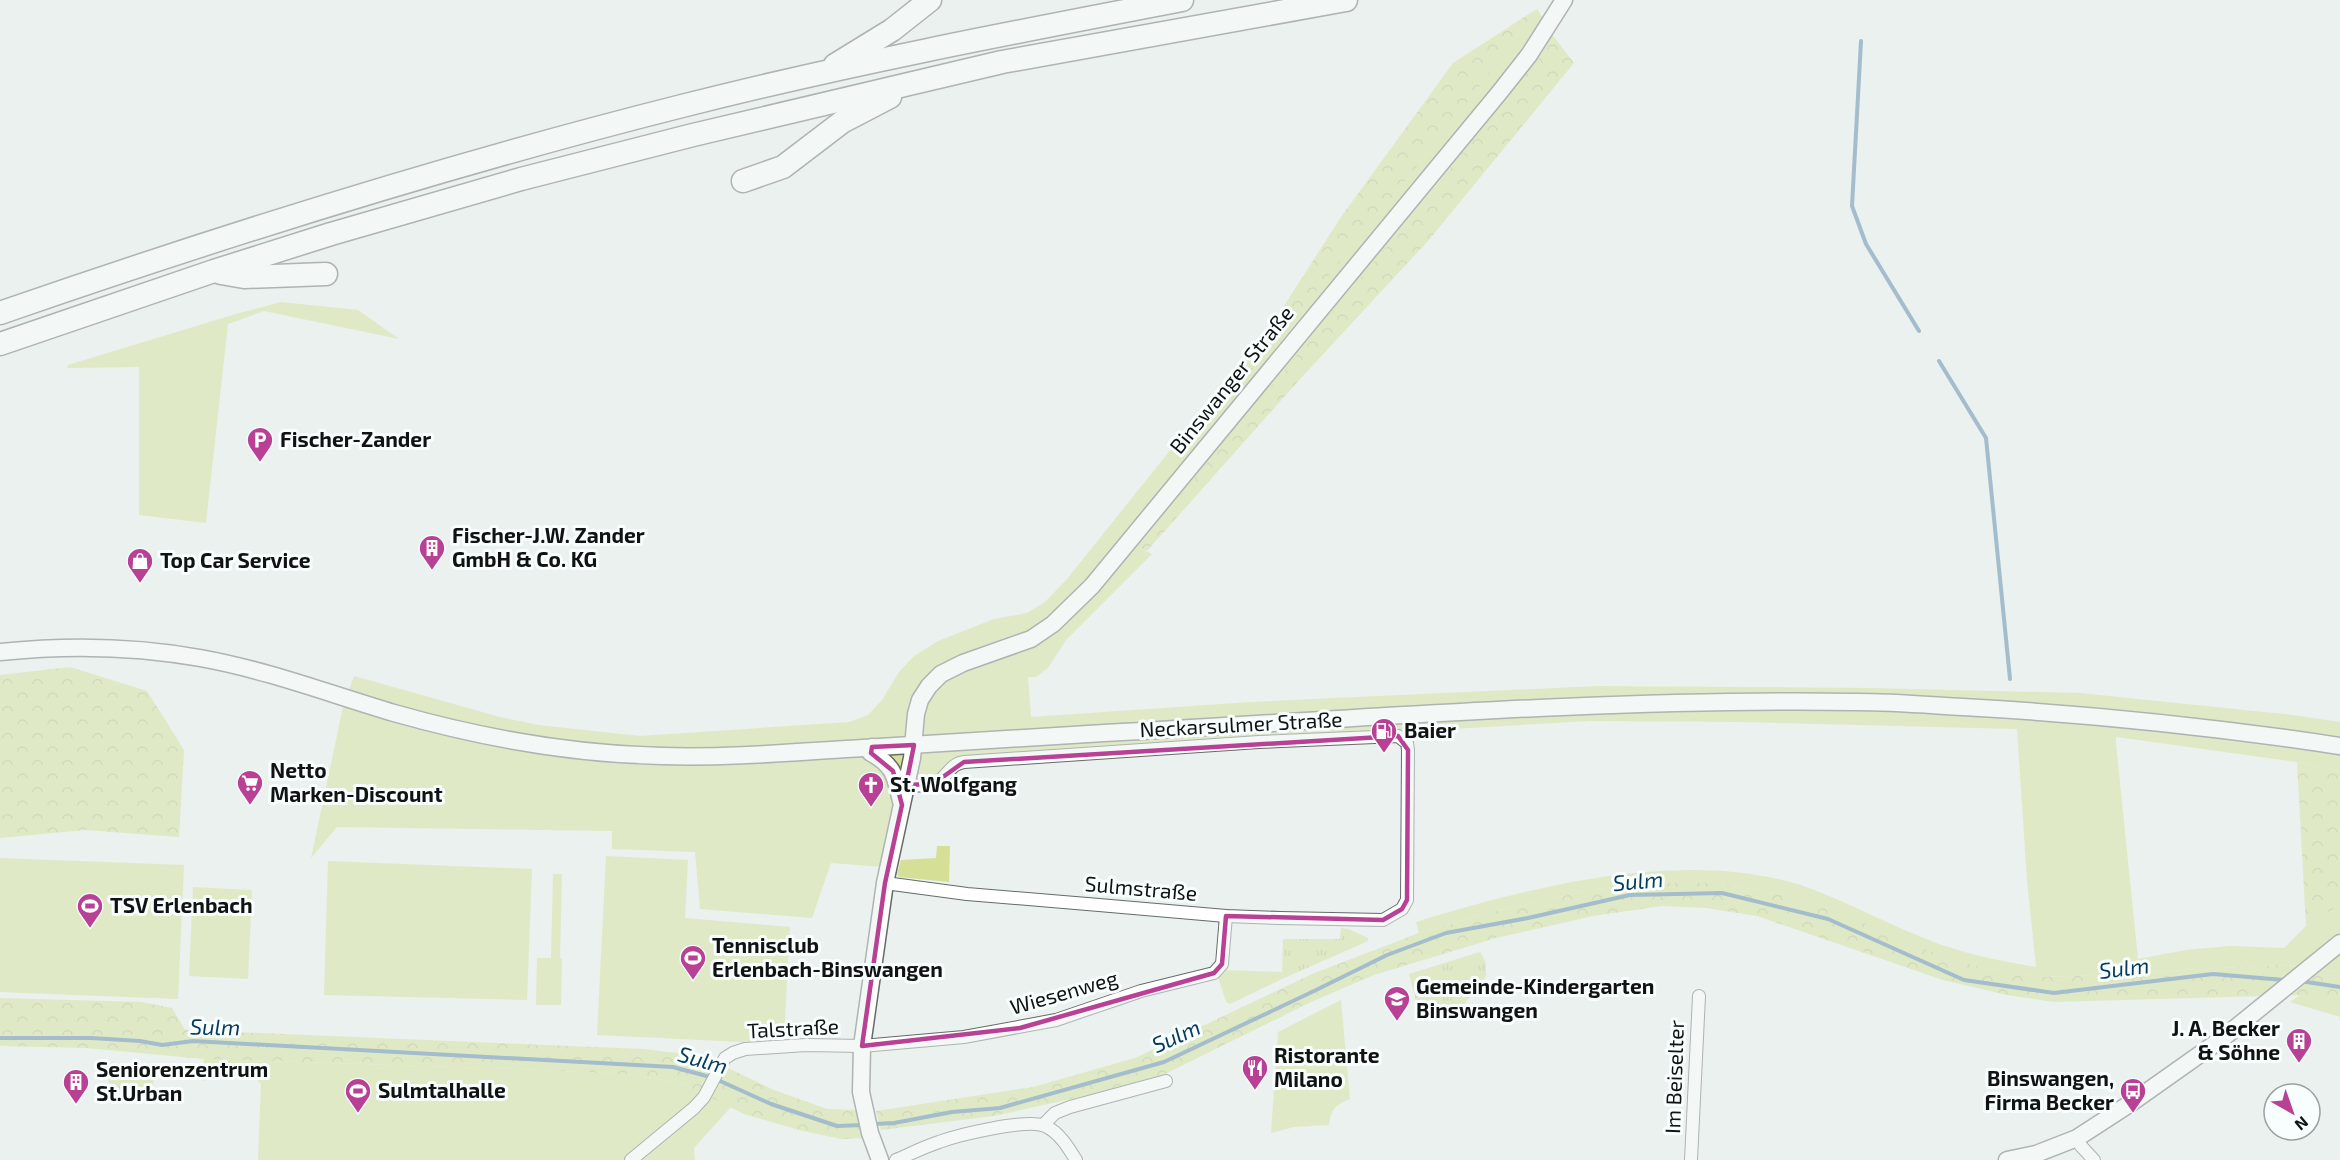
<svg xmlns="http://www.w3.org/2000/svg" width="2340" height="1160" font-family="'Exo 2',sans-serif">
<defs>
<pattern id="forest-crowns" width="20" height="18" patternUnits="userSpaceOnUse" patternTransform="scale(1.5)"><rect width="20" height="18" fill="#d5df96"/><path d="M2 6a3 3 0 1 1 6 0M12 15a3 3 0 1 1 6 0" fill="none" stroke="#b6be80"/></pattern>
<pattern id="park-tufts" width="24" height="20" patternUnits="userSpaceOnUse" patternTransform="scale(1.5)"><rect width="24" height="20" fill="#d5df96"/><path d="M3 7l-1-3M5 7V3M7 7l1-3M15 17l-1-3M17 17v-4M19 17l1-3" fill="none" stroke="#b6be80"/></pattern>
</defs>
<rect width="100%" height="100%" fill="#eaf1ef"/>
<g fill="#d5df96">
<path d="M1537,9L1554,37L1413,215L1141,549L1152,554L1066,640L1048,668L1036,677H1028L1031,717L1251,702L1597,686L1867,688L2080,693L2293,715L2340,722V771L2297,762L2116,737V744L2138,959L2186,950L2230,946L2284,948L2306,926L2340,905V971L2277,965L2077,976L2035,977L1977,966L1939,955L1831,910L1782,894L1714,883H1642L1591,890L1495,911L1419,933L1416,922C1534,886 1689,846 1809,888C1849,903 1886,923 1926,939C1961,953 1999,961 2036,967L2027,880L2017,729L1739,722L1590,721L963,757L954,760L934,777L892,779L893,819L883,867L831,863L812,918L700,909L695,852L612,849V831L337,827L311,858L343,707L354,676L500,717L538,725L640,736L849,722L868,715L882,700L899,672L914,656L938,641L994,619L1027,613L1045,602L1067,579L1232,373L1240,385C1340,260 1443,138 1537,9Z"/>
<polygon points="281,302 358,310 399,339 264,311 228,324 206,523 139,515 139,367 67,368 68,365 236,314"/>
<polygon points="937,846 950,846 949,882 899,877 897,874 901,860 936,858"/>
<polygon points="606,856 688,860 685,918 790,927 784,1038 742,1042 597,1035"/>
<polygon points="0,858 184,865 178,999 0,992"/>
<polygon points="328,861 532,869 527,1000 324,995"/>
<polygon points="553,874 562,874 560,958 562,959 561,1005 536,1005 537,958 551,958"/>
<polygon points="193,887 252,890 248,979 189,976"/>
<polygon points="1227,970 1282,972 1282,979 1230,1004 1226,1002 1218,977"/>
<polygon points="2300,995 2340,1007 2340,1017 2290,1002"/>
<path d="M1341,1000L1350,1099C1336,1104 1331,1109 1329,1125L1294,1127L1271,1133L1278,1032Z"/>
<polygon points="204,1059 520,1069 637,1075 684,1084 731,1107 694,1148 695,1160 632,1160 628,1157 624,1160 258,1160 261,1084 252,1074 225,1075 202,1081"/>
</g>
<g fill="url(#forest-crowns)">
<path d="M1537,9C1443,139 1340,261 1240,385L1232,373L1275,320L1341,217L1453,63Z"/>
<polygon points="1554,37 1574,63 1428,241 1301,378 1147,551 1141,549 1140,544 1413,215"/>
<polygon points="70,667 147,691 184,750 179,837 85,830 0,838 0,675"/>
<polygon points="2297,762 2340,771 2340,905 2306,926"/>
<polygon points="1642,883 1714,883 1782,894 1831,909 1939,955 1977,966 2035,977 2077,976 2277,965 2340,971 2340,1007 2300,995 2054,1002 2007,995 1943,980 1757,916 1706,908 1662,906 1593,916 1496,938 1374,975 1311,1002 1165,1074 1093,1094 994,1116 881,1130 876,1111 1033,1087 1135,1058 1312,974 1419,933 1495,911 1591,890"/>
<polygon points="0,998 141,1002 172,1008 185,1030 643,1049 703,1056 774,1090 827,1109 861,1110 867,1138 841,1139 803,1131 744,1114 684,1084 637,1075 520,1069 204,1059 87,1048 0,1046"/>
</g>
<g fill="url(#park-tufts)">
<polygon points="1341,928 1348,929 1368,938 1368,941 1282,979 1283,939 1340,939"/>
<polygon points="1480,952 1486,963 1486,976 1458,1012 1432,1017 1417,1005 1409,974"/>
<polygon points="109,1062 121,1064 154,1081 152,1086 110,1091 108,1075"/>
</g>
<g fill="none" stroke-linecap="round" stroke-linejoin="round">
<g stroke="#517ea3" stroke-width="4">
<polyline points="1861,41 1852,206 1866,244 1919,331"/>
<polyline points="1939,361 1986,438 2010,679"/>
<polyline points="2300,981 2340,987"/>
<polyline points="0,1038 91,1038 140,1041 162,1045 193,1041 673,1067 710,1077"/>
<polyline points="718,1080 771,1104 837,1126 863,1125"/>
<polyline points="874,1124 894,1123 952,1112 1000,1108 1164,1062 1312,992 1387,955 1446,933 1528,918 1630,895 1722,893 1828,919 1964,980 2054,993 2213,974 2284,980"/>
</g>
<g stroke="#646b69" stroke-width="14">
<g id="street">
<path d="M885,883L967,894L1099,905L1226,916L1280,918L1383,920L1402,909L1407,900L1408,750L1407,743L1398,736L1259,742L964,762C950,764 948,776 936,783C929,787 915,785 906,785"/>
<polyline points="1043,1125 1055,1113 1070,1107 1166,1081"/>
<polyline points="2077,1138 2081,1146 2094,1160"/>
<polyline points="631,1160 694,1108 704,1097 725,1058 733,1053 745,1049 806,1045 862,1046 964,1037 1056,1020 1141,991 1214,973 1222,964 1226,916"/>
<path d="M896,1160C910,1154 924,1147 939,1142C958,1135 1028,1118 1045,1126C1059,1132 1068,1147 1076,1160"/>
<polyline points="1691,1160 1699,996"/>
</g>
</g>
<g stroke="#646b69" stroke-width="19">
<g id="secondary">
<path d="M0,652C67,645 134,646 200,658C267,670 330,694 394,713C482,738 571,754 662,756C729,758 796,752 863,748C938,743 1013,738 1088,734C1344,720 1600,698 1857,702C1892,702 1928,705 1963,707C2090,714 2215,727 2340,746"/>
<path d="M872,747L871,753C895,766 895,777 901,801"/>
<polyline points="880,1160 870,1133 861,1092 862,1046 885,883 912,758 916,714 920,700 929,686 941,674 963,663 1031,639 1053,624 1092,586 1499,93 1529,55 1564,0"/>
<polyline points="2007,1160 2036,1154 2077,1138 2131,1103 2223,1038 2340,943"/>
</g>
</g>
<g stroke="#646b69" stroke-width="25">
<g id="highway">
<polyline points="835,65 892,30 930,0"/>
<polyline points="743,181 783,167 842,122 890,97"/>
<polyline points="221,273 244,277 326,274"/>
<path d="M0,313C225,235 452,164 682,106C847,64 1015,32 1182,0"/>
<polyline points="0,344 214,271 331,234 521,179 693,135 1002,62 1346,0"/>
</g>
</g>
<use href="#street" stroke="#fff" stroke-width="12"/>
<use href="#secondary" stroke="#fff" stroke-width="16"/>
<use href="#highway" stroke="#fff" stroke-width="22"/>
</g>
<path d="M0 0H2340V1160H0ZM1398,736L1408,750L1407,900L1402,909L1383,920L1226,916L1222,964L1214,973L1020,1028L862,1046L885,883L902,805L893,771L871,753L872,747L914,745L906,785L933,784L964,762Z" fill="#eaf1ef" fill-opacity=".55" fill-rule="evenodd"/>
<path fill="none" stroke="#b84095" stroke-width="4.5" stroke-linejoin="round" d="M1398,736L1408,750L1407,900L1402,909L1383,920L1226,916L1222,964L1214,973L1020,1028L862,1046L885,883L902,805L893,771L871,753L872,747L914,745L906,785L933,784L964,762Z"/>
<defs>
<g id="parking-pin" transform="scale(1.35)"><path d="M0 17L-7.5 6A9.5 9.5 0 1 1 7.5 6Z" fill="#b84095" stroke="#f7fefd"/><path d="M-3.5-5.5H1a3.5 3.5 0 0 1 0 7H-1V5.5H-3.5ZM-1-3.4V-.6H.8a1.4 1.4 0 0 0 0-2.8Z" fill="#fff"/></g>
<g id="building-pin" transform="scale(1.35)"><path d="M0 17L-7.5 6A9.5 9.5 0 1 1 7.5 6Z" fill="#b84095" stroke="#f7fefd"/><path d="M-4-6H4V6H1V3H-1V6H-4ZM-2.5-4.3h1.7v1.8h-1.7ZM.8-4.3h1.7v1.8H.8ZM-2.5-1h1.7V.8h-1.7ZM.8-1h1.7V.8H.8Z" fill="#fff"/></g>
<g id="shop-pin" transform="scale(1.35)"><path d="M0 17L-7.5 6A9.5 9.5 0 1 1 7.5 6Z" fill="#b84095" stroke="#f7fefd"/><path d="M-5-2.5h2.3a2.7 3.5 0 0 1 5.4 0H5L5.5 6h-11ZM-1.5-2.5h3a1.5 2.3 0 0 0-3 0Z" fill="#fff"/></g>
<g id="fuel-pin" transform="scale(1.35)"><path d="M0 17L-7.5 6A9.5 9.5 0 1 1 7.5 6Z" fill="#b84095" stroke="#f7fefd"/><path d="M-5.5-6h7V0h2V4h1.3V-2.5L3-4.5l.8-.8L6-3V5H2.5V1h-1V6h-7ZM-4.2-4.7v3.2H.2V-4.7Z" fill="#fff"/></g>
<g id="supermarket-pin" transform="scale(1.35)"><path d="M0 17L-7.5 6A9.5 9.5 0 1 1 7.5 6Z" fill="#b84095" stroke="#f7fefd"/><path d="M-6-5.5h2.5l.6 2H6L4.5 2H-2.5L-4.4-4H-6ZM-1.5 3.2a1.3 1.3 0 1 0 .1 0ZM3 3.2a1.3 1.3 0 1 0 .1 0Z" fill="#fff"/></g>
<g id="church-pin" transform="scale(1.35)"><path d="M0 17L-7.5 6A9.5 9.5 0 1 1 7.5 6Z" fill="#b84095" stroke="#f7fefd"/><path d="M-1.2-6h2.4v3.5h3.3v2.4h-3.3V6h-2.4V-.1h-3.3v-2.4h3.3Z" fill="#fff"/></g>
<g id="stadium-pin" transform="scale(1.35)"><path d="M0 17L-7.5 6A9.5 9.5 0 1 1 7.5 6Z" fill="#b84095" stroke="#f7fefd"/><path d="M0-5a6.5 5 0 1 0 0 10a6.5 5 0 1 0 0-10ZM-3.5-1.8h7v3.6h-7Z" fill="#fff"/></g>
<g id="school-pin" transform="scale(1.35)"><path d="M0 17L-7.5 6A9.5 9.5 0 1 1 7.5 6Z" fill="#b84095" stroke="#f7fefd"/><path d="M0-5L7-2L0 1L-7-2ZM-4 1L0 2.5L4 1V4Q0 6-4 4Z" fill="#fff"/></g>
<g id="restaurant-pin" transform="scale(1.35)"><path d="M0 17L-7.5 6A9.5 9.5 0 1 1 7.5 6Z" fill="#b84095" stroke="#f7fefd"/><path d="M-5-6h1v4h1v-4h1v4h1v-4h1v5L-1.5 .5V6h-2V.5L-5-1ZM5-6V6H3V1.5H1.5Q1.5-4 5-6Z" fill="#fff"/></g>
<g id="bus-pin" transform="scale(1.35)"><path d="M0 17L-7.5 6A9.5 9.5 0 1 1 7.5 6Z" fill="#b84095" stroke="#f7fefd"/><path d="M-5-6H5V4H4V6H2V4H-2V6H-4V4H-5ZM-3.5-4V0h7V-4ZM-3.5 1.2v1.5H-2V1.2ZM2 1.2v1.5H3.5V1.2Z" fill="#fff"/></g>
</defs>
<g fill-rule="evenodd">
<use href="#parking-pin" x="260" y="440"/>
<use href="#building-pin" x="432" y="548"/>
<use href="#shop-pin" x="140" y="561"/>
<use href="#fuel-pin" x="1384" y="731"/>
<use href="#supermarket-pin" x="250" y="783"/>
<use href="#church-pin" x="871" y="785"/>
<use href="#stadium-pin" x="90" y="906"/>
<use href="#stadium-pin" x="693" y="958"/>
<use href="#school-pin" x="1397" y="999"/>
<use href="#building-pin" x="2299" y="1041"/>
<use href="#restaurant-pin" x="1255" y="1068"/>
<use href="#building-pin" x="76" y="1082"/>
<use href="#stadium-pin" x="358" y="1091"/>
<use href="#bus-pin" x="2133" y="1091"/>
</g>
<g text-anchor="middle" stroke-width="6" stroke-linejoin="round" paint-order="stroke">
<g font-size="21" fill="#111313" stroke="#f7fefd">
<text transform="translate(1232 380) rotate(-51)" y="7">Binswanger Straße</text>
<text transform="translate(1241 725) rotate(-3)" y="7">Neckarsulmer Straße</text>
<text transform="translate(1141 889) rotate(5)" y="7">Sulmstraße</text>
<text transform="translate(1064 993) rotate(-16)" y="7">Wiesenweg</text>
<text transform="translate(793 1029) rotate(-3)" y="7">Talstraße</text>
<text transform="translate(1675 1077) rotate(-88)" y="7">Im Beiselter</text>
</g>
<g font-size="21" font-weight="bold" fill="#111313" stroke="#f7fefd" text-anchor="start">
<text x="280" y="447">Fischer-Zander</text>
<text x="452" y="543">Fischer-J.W. Zander<tspan x="452" dy="24">GmbH &amp; Co. KG</tspan></text>
<text x="160" y="568">Top Car Service</text>
<text x="1404" y="738">Baier</text>
<text x="270" y="778">Netto<tspan x="270" dy="24">Marken-Discount</tspan></text>
<text x="890" y="792">St. Wolfgang</text>
<text x="110" y="913">TSV Erlenbach</text>
<text x="712" y="953">Tennisclub<tspan x="712" dy="24">Erlenbach-Binswangen</tspan></text>
<text x="1416" y="994">Gemeinde-Kindergarten<tspan x="1416" dy="24">Binswangen</tspan></text>
<text x="2280" y="1036" text-anchor="end">J. A. Becker<tspan x="2280" dy="24">&amp; Söhne</tspan></text>
<text x="1274" y="1063">Ristorante<tspan x="1274" dy="24">Milano</tspan></text>
<text x="96" y="1077">Seniorenzentrum<tspan x="96" dy="24">St.Urban</tspan></text>
<text x="2114" y="1086" text-anchor="end">Binswangen,<tspan x="2114" dy="24">Firma Becker</tspan></text>
<text x="378" y="1098">Sulmtalhalle</text>
</g>
<g font-size="22" font-style="italic" fill="#073a5d" stroke="#f7fefd">
<text transform="translate(1638 881) rotate(-5)" y="8">Sulm</text>
<text transform="translate(2124 968) rotate(-7)" y="8">Sulm</text>
<text transform="translate(215 1027) rotate(1)" y="8">Sulm</text>
<text transform="translate(1176 1036) rotate(-24)" y="8">Sulm</text>
<text transform="translate(703 1060) rotate(16)" y="8">Sulm</text>
</g>
</g>
<g transform="translate(2292 1112) rotate(140)"><circle r="28" fill="#f7fefd" stroke="#9ba09f" stroke-width="1.5"/>
<path d="M0-4.5L10 22L0 15L-10 22Z" fill="#b84095"/>
<text y="-9" font-size="16" font-weight="bold" text-anchor="middle" fill="#111313">N</text>
</g>
</svg>
